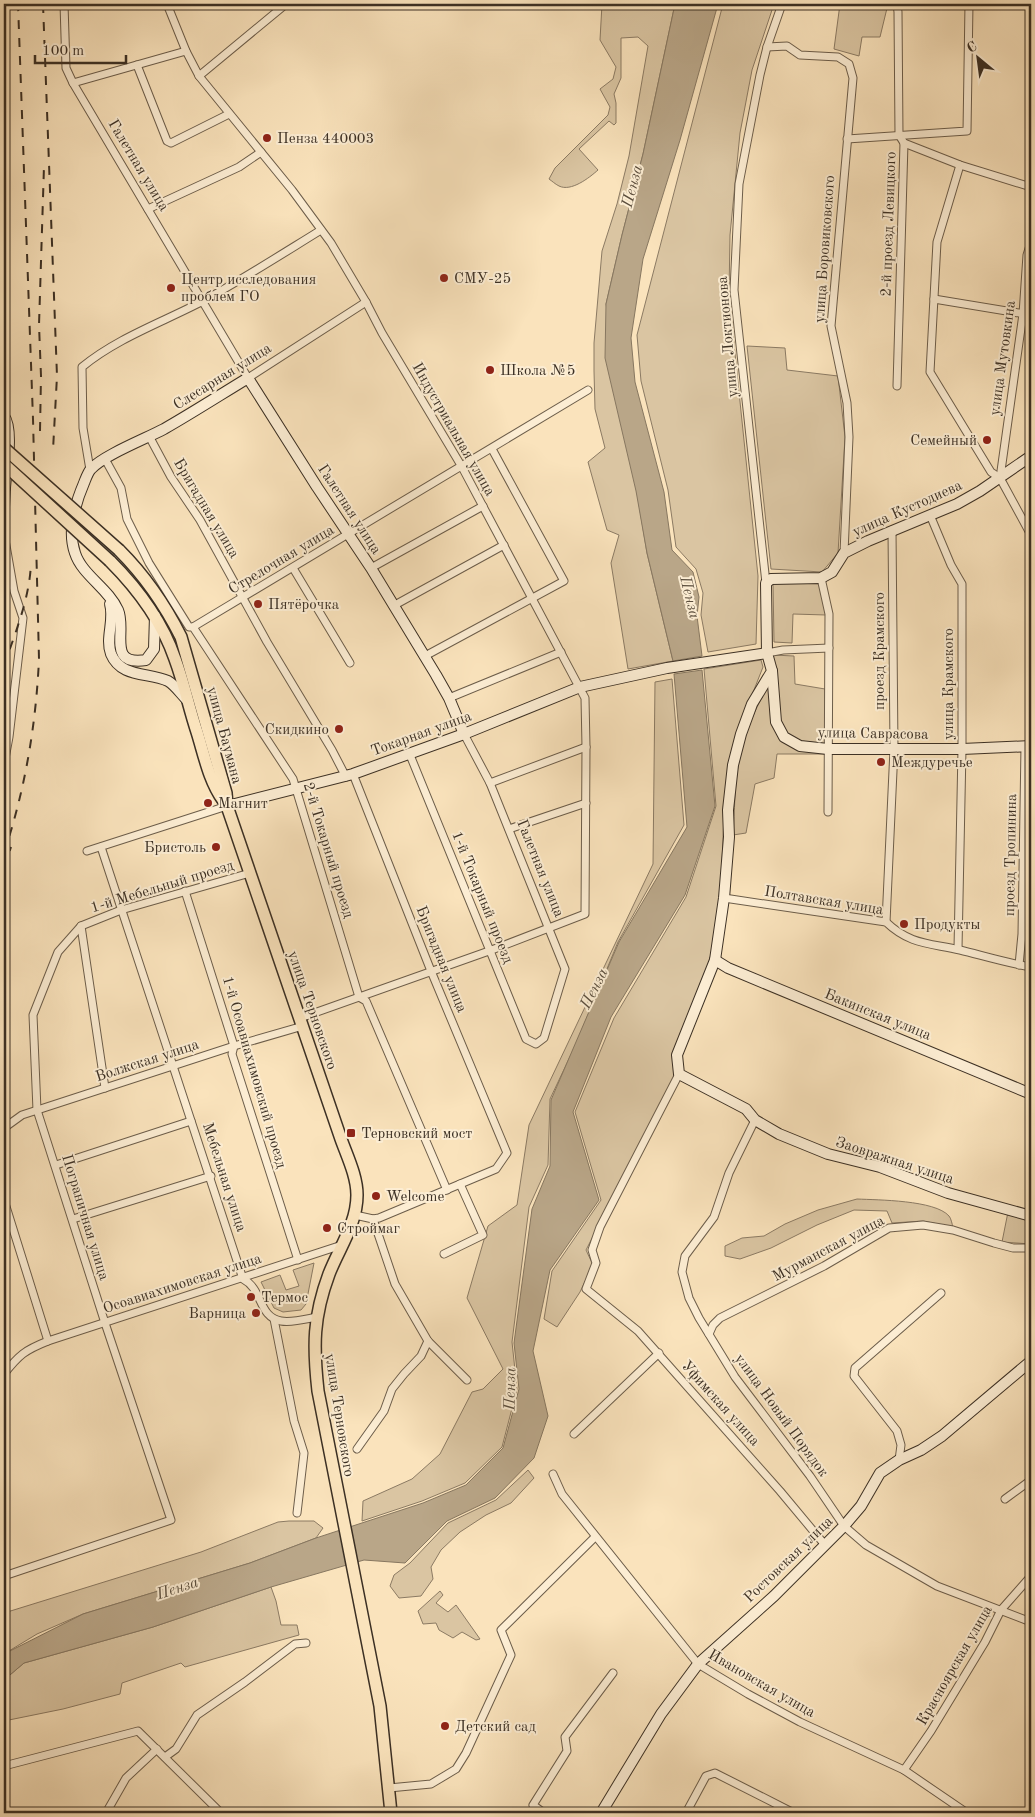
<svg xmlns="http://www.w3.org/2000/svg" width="1035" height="1817" font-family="'Old Standard TT',serif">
<rect width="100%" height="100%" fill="#fae3bc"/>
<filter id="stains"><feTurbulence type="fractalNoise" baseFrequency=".004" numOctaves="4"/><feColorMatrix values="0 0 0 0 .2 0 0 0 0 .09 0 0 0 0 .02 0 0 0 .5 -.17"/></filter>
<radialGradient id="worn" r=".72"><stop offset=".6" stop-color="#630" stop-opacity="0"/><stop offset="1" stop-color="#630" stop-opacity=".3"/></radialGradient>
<g fill="#dac5a2" stroke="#8b7a63">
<path d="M602,4H675L643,154L622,235L606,304L647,553L673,661L628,669L611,563L619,535L607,530L588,462L605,448L595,409L594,371V343L602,251L617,204L629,156L648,46L638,37L621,38V78L614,94L616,103V123L614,125L609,121L579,149L598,170C589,178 571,192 559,186C555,184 552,181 549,179L555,168L608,115L610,107L600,89L613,79L616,67L600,40Z"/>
<polygon points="723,4 774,4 752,70 740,133 730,235 729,295 758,576 756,644 708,652 701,615 703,593 696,569 676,547 668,490 641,381 637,335"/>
<polygon points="840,4 888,4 880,37 862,37 859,56 834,49"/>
<polygon points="747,346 785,348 787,370 838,376 845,437 838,553 822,572 771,569"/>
<polygon points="773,582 819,584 826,615 793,614 792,643 774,642"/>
<polygon points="773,655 794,656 795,684 825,689 826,744 801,741 788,734 780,720 778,685"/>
<polygon points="761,660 763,667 737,733 725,793 720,907 708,969 676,1074 586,1250 593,1265 580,1292 557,1327 544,1319 552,1271 601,1200 575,1112 614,1018 686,897 716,806 704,669"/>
<polygon points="672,679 684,825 618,942 576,1044 550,1099 548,1165 529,1207 512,1342 517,1389 502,1447 465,1483 422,1501 362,1521 363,1501 412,1479 440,1454 472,1392 483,1389 503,1369 467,1298 488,1226 517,1205 529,1125 653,864 655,682"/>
<path d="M770,682L771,722L798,748L825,754H777L774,778L755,784L746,833L733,835C735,811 734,785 739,761C744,733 756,707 770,682Z"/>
<path d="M857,1199C878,1200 935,1200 949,1216C951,1218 952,1224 953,1227L923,1221L892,1223L887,1211L854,1210L817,1225L771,1248L740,1259L725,1256V1246L742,1238L764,1236L785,1224L818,1210Z"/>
<polygon points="1008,1212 1031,1219 1031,1244 1002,1242"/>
<polygon points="314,1263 306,1304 301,1310 283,1312 274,1308 261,1282 280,1275 286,1290 299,1286 293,1270"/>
<polygon points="528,1470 534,1478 511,1503 486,1515 460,1532 441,1550 431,1567 433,1579 421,1596 399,1598 390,1586 394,1575 410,1563 448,1523 496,1500"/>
<polygon points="289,1521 314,1521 323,1528 316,1538 250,1563 83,1614 37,1634 4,1654 4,1613 201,1552 278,1522"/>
<polygon points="271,1587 276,1601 281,1625 297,1625 299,1635 185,1667 181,1663 122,1683 120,1694 63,1709 4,1721 4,1680 24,1663 153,1627"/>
<polygon points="440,1591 443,1595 436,1603 448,1612 456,1605 480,1639 476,1640 462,1632 453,1638 439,1630 436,1623 423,1624 418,1611"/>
</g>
<g fill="#b9a688" stroke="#877760">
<polygon points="675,4 718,4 680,140 643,259 631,338 635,382 664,492 672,550 693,572 699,597 697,616 702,656 673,661 647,553 636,491 605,358 606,304 622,235 643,154"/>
<polygon points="702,670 715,806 685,895 611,1017 573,1112 599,1200 550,1270 533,1351 548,1416 534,1458 495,1498 447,1521 405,1563 364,1560 271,1587 153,1627 24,1663 4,1680 4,1654 83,1614 250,1563 316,1538 423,1503 466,1485 503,1448 519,1389 514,1343 532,1209 550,1166 551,1100 619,942 687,827 674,674"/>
</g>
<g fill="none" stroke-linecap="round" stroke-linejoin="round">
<g stroke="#6c5d4a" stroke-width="9">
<g id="street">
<polyline points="64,4 66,68 73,83 248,378 366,302"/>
<polyline points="167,4 186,51 199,76 292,190 331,243 366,302 382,333 462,467 585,698 586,747 585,914 489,951 300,1018"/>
<polyline points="897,4 898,12 899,135 904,143 897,386"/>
<polyline points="767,47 787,46 800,55 838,57 849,64 853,78 831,326 847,403 849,437 844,553"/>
<polyline points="137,65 167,141 171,143 229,114"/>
<polyline points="199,76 286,4"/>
<polyline points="73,83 186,51"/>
<polyline points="847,139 967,131 969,4"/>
<polyline points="904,143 960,165 1031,187"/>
<polyline points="960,165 937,242 930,372 991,472 1000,478 1031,535"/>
<polyline points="148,209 239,167 261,152"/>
<polyline points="934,299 1031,315"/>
<polyline points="149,436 171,477 200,520 267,642 332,750 346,777"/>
<polyline points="105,459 121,488 127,519 149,563 189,627 193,627 293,779 359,997 366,1001 447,1190"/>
<path d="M90,470L83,428L82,367C117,338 163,322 203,301C243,279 282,254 321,230"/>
<polyline points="1000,478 1023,314 1027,255 1031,242"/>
<polyline points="930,515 951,565 962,584 962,749 958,949"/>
<polyline points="4,534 14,591 23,618 9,737 4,764"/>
<polyline points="293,568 350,663"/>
<polyline points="371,568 483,506"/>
<polyline points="821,578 829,614 828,812"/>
<polyline points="766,583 734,290 739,184 760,75 767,47 782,4"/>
<polyline points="393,606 504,545"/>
<polyline points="193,627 588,390"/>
<polyline points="767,653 783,650 829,648"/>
<polyline points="425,656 564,581 492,449"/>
<polyline points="449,698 561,652"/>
<polyline points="410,755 526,1039 536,1044 544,1038 565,969 490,783 464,734"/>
<polyline points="353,774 431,971 507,1153 496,1169 379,1218 373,1219 355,1215"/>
<polyline points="490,783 586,747"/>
<polyline points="509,829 586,803"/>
<path d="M101,847L243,1279C263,1289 258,1317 281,1321C292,1323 306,1319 317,1317"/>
<polyline points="87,851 227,806"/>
<polyline points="185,891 234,1046 232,1054 298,1260"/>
<path d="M724,898L886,922C910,945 930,943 960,950C984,956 1007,963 1031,967"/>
<polyline points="886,922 894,749 892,530"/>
<polyline points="81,926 105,1088"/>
<polyline points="1019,965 1022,934 1025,746"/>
<polyline points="679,1074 600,1227 592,1250 596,1263 586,1289 638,1331 780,1491 825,1545"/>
<polyline points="755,1120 729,1173 714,1217 685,1256 682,1272 689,1298 699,1318 735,1377 810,1476 844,1526 866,1545 937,1586 1031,1622"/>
<polyline points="4,1128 22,1115 234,1046 303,1026"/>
<polyline points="56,1165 191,1121"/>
<polyline points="4,1200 48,1341"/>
<polyline points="73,1219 211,1176"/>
<polyline points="373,1219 395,1284 428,1341 467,1380"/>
<polyline points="444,1254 483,1235 460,1184"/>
<polyline points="274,1319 294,1421 304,1453 297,1513"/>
<polyline points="709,1334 713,1325 720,1318 824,1266 889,1228 923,1225 953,1230 994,1243 1013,1248 1031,1248"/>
<path d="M4,1374C19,1355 25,1350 48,1341L342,1245"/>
<polyline points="574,1434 659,1353"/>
<polyline points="357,1449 384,1411 392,1389 404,1374 421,1356 428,1341"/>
<polyline points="899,1460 901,1445 897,1431 854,1376 855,1368 941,1293"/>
<polyline points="553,1474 562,1494 698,1664 748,1694 800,1722 904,1770 967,1813"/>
<polyline points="1005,1499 1031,1480"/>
<polyline points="4,1576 171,1520 105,1323 37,1110 33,1015 58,952 81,926 121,910 250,873"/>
<polyline points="165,1757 176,1749 197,1715 245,1682 295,1644 306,1643"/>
<polyline points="4,1766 138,1731 221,1813"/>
<polyline points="904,1770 931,1731 985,1642 1001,1610 1031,1576"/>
<polyline points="389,1788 431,1784 456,1769 466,1753 511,1655 501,1630 595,1537"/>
<polyline points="106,1813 126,1778 157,1749"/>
<polyline points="544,1813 533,1805 567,1751 565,1737 613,1673"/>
<polyline points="686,1813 706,1776 715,1773 794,1813"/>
</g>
</g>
<g stroke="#3c3024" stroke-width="12">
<g id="secondary">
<path d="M4,416C14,430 6,471 5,488"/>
<polyline points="1031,456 980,491 957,504 868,541 844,553 832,572 821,578 771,579 766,583 767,653 772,671 752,704 741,734 733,765 728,810 729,837 724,898 715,960 677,1055 679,1074 746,1109 755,1120 779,1134 828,1154 880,1167 948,1193 1031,1216"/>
<polyline points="4,487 5,488 4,507"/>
<path d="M110,604C115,620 105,638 111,654C121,678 148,672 168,681C175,685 181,694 187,700"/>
<path d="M155,616L154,649L146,660C106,666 127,631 118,610C108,588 82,575 75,553C67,530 75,504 84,483C86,478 88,472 91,469C104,455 145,439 164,429C192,413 220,395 248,378L317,487L371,568L436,675L449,698L464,734"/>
<polyline points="772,671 776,722 784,737 800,746 828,749 962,749 1031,746"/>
<polyline points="227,806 353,774 464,734 580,687 667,668 767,653"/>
<polyline points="715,960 728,968 1031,1094"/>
<polyline points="601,1813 661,1714 698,1664 774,1596 844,1526 861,1506 880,1473 899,1460 921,1450 942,1436 1031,1361"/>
</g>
</g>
<g stroke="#3c3024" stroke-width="14">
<g id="primary">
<path d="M119,550C145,576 165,605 181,637L226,793L227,806L341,1139C347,1156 357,1176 357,1195C357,1224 339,1248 329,1274C313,1317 313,1346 318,1391L380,1706L391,1813"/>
<path d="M110,561C138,589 162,621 175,659C184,683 189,708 197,732C204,754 209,781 223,800"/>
</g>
</g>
<use href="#street" stroke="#fcedd3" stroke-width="7"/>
<use href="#secondary" stroke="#fcedd3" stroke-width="10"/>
<use href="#primary" stroke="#fae3bc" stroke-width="11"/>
<g stroke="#3c3024" stroke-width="2" stroke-dasharray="9 9" stroke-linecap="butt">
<polyline points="43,4 57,376 53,450"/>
<polyline points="40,431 41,376 39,325 44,166"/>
<path d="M4,666C15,633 30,598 31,562"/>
<path d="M4,853C25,790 36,725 39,659L33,419L18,4"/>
<polyline points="4,868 11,847"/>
</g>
<g stroke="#3c3024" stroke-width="14" stroke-linecap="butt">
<g id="primary-bridge">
<polyline points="4,448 119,550"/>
<polyline points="4,464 110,561"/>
</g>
</g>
<use href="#primary-bridge" stroke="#fae3bc" stroke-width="11"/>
</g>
<g fill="#8f2418" stroke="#fcedd3" stroke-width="2">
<circle cx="267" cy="138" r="5"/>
<circle cx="444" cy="278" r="5"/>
<circle cx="171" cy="288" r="5"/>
<circle cx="490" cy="370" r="5"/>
<circle cx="987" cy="440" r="5"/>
<circle cx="258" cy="604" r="5"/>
<circle cx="339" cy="729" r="5"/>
<circle cx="881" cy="762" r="5"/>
<circle cx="208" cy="803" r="5"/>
<circle cx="216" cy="847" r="5"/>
<circle cx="904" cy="924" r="5"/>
<rect x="346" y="1128" width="10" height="10" rx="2.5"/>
<circle cx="376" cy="1196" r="5"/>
<circle cx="327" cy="1228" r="5"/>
<circle cx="251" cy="1297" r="5"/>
<circle cx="256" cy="1313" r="5"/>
<circle cx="445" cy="1726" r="5"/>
</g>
<g text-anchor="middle" stroke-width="4" stroke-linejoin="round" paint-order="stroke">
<g font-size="15" fill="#3c3024" stroke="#fcedd3" text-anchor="start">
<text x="277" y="143">Пенза 440003</text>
<text x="454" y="283">СМУ-25</text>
<text x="181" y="284">Центр исследования<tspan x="181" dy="17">проблем ГО</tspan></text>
<text x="500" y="375">Школа №5</text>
<text x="977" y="445" text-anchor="end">Семейный</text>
<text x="268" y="609">Пятёрочка</text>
<text x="329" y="734" text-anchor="end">Скидкино</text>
<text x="891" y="767">Междуречье</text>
<text x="218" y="808">Магнит</text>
<text x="206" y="852" text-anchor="end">Бристоль</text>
<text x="914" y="929">Продукты</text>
<text x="361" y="1138">Терновский мост</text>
<text x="386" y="1201">Welcome</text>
<text x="337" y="1233">Строймаг</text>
<text x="261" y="1302">Термос</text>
<text x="246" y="1318" text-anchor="end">Варница</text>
<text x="455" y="1731">Детский сад</text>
</g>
<g font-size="15" fill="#3c3024" stroke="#fcedd3">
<text transform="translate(139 165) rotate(59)" y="5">Галетная улица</text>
<text transform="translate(888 224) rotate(-88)" y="5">2-й проезд Левицкого</text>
<text transform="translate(824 249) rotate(-86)" y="5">улица Боровиковского</text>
<text transform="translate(727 337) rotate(-95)" y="5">улица Локтионова</text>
<text transform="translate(1002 358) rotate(-82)" y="5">улица Мутовкина</text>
<text transform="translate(222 376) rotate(-32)" y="5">Слесарная улица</text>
<text transform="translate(454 429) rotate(60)" y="5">Индустриальная улица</text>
<text transform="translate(207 508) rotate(59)" y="5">Бригадная улица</text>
<text transform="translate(907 508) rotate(-24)" y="5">улица Кустодиева</text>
<text transform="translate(350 509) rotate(57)" y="5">Галетная улица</text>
<text transform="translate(281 559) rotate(-31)" y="5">Стрелочная улица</text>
<text transform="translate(879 651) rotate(-90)" y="5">проезд Крамского</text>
<text transform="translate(948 684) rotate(-90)" y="5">улица Крамского</text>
<text transform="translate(421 733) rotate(-20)" y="5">Токарная улица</text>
<text transform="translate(873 733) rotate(1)" y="5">улица Саврасова</text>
<text transform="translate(225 735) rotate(75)" y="5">улица Баумана</text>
<text transform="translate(329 850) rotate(73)" y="5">2-й Токарный проезд</text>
<text transform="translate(1010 855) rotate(-89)" y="5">проезд Тропинина</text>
<text transform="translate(541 868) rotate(68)" y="5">Галетная улица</text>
<text transform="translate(162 886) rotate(-17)" y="5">1-й Мебельный проезд</text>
<text transform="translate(483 897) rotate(68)" y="5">1-й Токарный проезд</text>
<text transform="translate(824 900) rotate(9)" y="5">Полтавская улица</text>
<text transform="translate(442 959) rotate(68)" y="5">Бригадная улица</text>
<text transform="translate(313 1010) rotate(71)" y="5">улица Терновского</text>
<text transform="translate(878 1014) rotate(22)" y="5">Бакинская улица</text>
<text transform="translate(147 1060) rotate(-18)" y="5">Волжская улица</text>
<text transform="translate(255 1072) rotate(74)" y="5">1-й Осоавиахимовский проезд</text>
<text transform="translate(895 1160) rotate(18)" y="5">Заовражная улица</text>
<text transform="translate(225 1177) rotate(72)" y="5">Мебельная улица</text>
<text transform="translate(86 1217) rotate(73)" y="5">Пограничная улица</text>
<text transform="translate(828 1248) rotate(-28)" y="5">Мурманская улица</text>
<text transform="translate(182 1283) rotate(-18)" y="5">Осоавиахимовская улица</text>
<text transform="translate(721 1403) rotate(48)" y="5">Уфимская улица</text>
<text transform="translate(340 1415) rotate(81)" y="5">улица Терновского</text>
<text transform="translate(782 1415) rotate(54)" y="5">улица Новый Порядок</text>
<text transform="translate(788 1559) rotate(-44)" y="5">Ростовская улица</text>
<text transform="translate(954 1665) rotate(-60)" y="5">Красноярская улица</text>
<text transform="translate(762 1683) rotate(30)" y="5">Ивановская улица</text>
</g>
<g font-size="16" font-style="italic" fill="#5b4e3d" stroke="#fcedd3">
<text transform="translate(631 186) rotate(-75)" y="6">Пенза</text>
<text transform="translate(691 597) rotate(76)" y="6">Пенза</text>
<text transform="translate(593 988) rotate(-63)" y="6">Пенза</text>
<text transform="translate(509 1389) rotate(-89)" y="6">Пенза</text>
<text transform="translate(177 1587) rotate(-18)" y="6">Пенза</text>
</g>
</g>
<rect width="1035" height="1817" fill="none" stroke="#fae3bc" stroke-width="20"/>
<rect x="5" y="5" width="1025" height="1807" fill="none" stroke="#3c3024" stroke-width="2.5"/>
<rect x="10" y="10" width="1015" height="1797" fill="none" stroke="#3c3024"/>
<g transform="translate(978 58) rotate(331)" stroke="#fcedd3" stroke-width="4" paint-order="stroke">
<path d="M0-4L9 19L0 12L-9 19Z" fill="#3c3024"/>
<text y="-8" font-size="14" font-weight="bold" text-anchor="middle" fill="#3c3024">С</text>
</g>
<path d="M35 55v8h91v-8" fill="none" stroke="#3c3024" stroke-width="2.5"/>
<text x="42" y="55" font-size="15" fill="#3c3024" stroke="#fcedd3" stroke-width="4" paint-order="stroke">100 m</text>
<rect width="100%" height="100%" filter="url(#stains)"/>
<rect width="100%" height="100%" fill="url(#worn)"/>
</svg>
